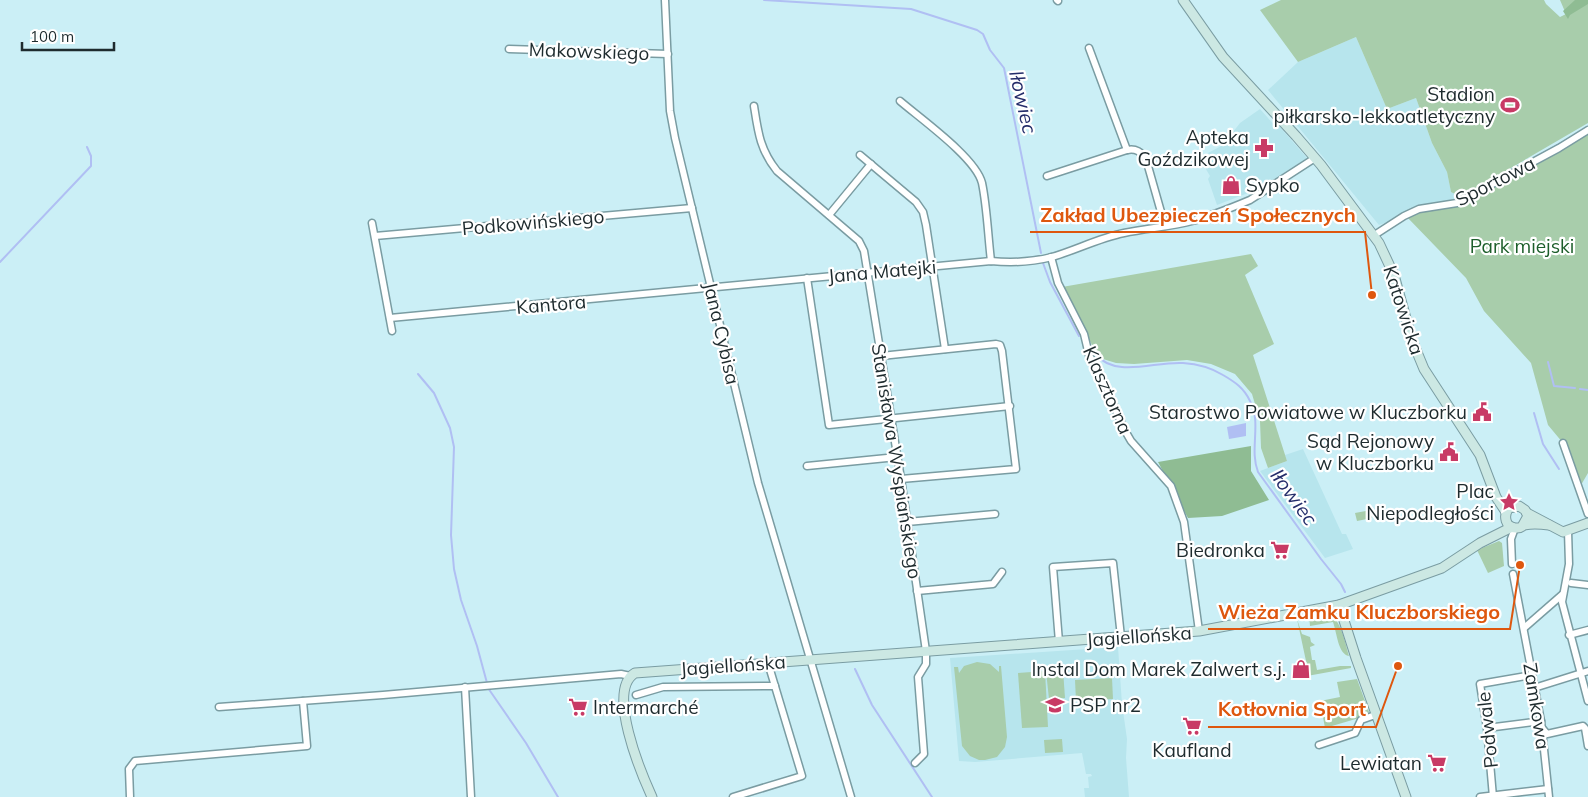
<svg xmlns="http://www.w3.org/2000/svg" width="1588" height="797" font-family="Mulish,sans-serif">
<rect width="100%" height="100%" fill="#cbeff6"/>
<g fill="#b7e5ed">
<polygon points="1356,37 1387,109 1416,98 1432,143 1447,172 1451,192 1461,197 1464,204 1419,211 1379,225 1268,90 1298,62"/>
<polygon points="1260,109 1277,128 1279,126 1307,158 1249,195 1248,193 1217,205 1208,179 1210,176 1204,166 1213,161 1208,153 1225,144 1221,136 1233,132 1240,123"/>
<polygon points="1303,449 1342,534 1346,534 1353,549 1325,558 1260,471 1287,461 1285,455"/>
<polygon points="1118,647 1122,704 1127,739 1126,758 1129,797 1085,797 1084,788 1089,788 1088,777 1092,776 1091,774 1086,774 1082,753 975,762 959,761 950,658"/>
</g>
<g fill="#a8cdab">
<polygon points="1281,0 1544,0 1546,4 1560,17 1566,14 1560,0 1588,0 1588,123 1461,197 1451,192 1447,172 1432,143 1416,98 1387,109 1356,37 1298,62 1260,10"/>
<polygon points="1588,134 1588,473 1581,485 1568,449 1548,425 1531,363 1484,311 1466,278 1406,216 1419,211 1464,204 1547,159"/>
<polygon points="1251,254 1258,266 1245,275 1274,344 1253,355 1287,461 1268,468 1261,448 1260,421 1252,394 1235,374 1211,364 1187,360 1134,364 1116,363 1103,359 1093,347 1062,287"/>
<polygon points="1371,510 1372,518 1357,521 1355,513"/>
<polygon points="1499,541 1502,543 1504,566 1488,573 1477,550"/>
<path d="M1326,612C1341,617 1345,643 1349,656C1338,654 1337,633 1333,622L1310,626L1309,615Z"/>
<polygon points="1297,619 1302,634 1310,637 1311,642 1315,645 1310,647 1312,660 1315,660 1317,670 1340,666 1351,666 1351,668 1307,676 1305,664 1307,663 1306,661"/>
<polygon points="977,662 990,664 999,672 999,666 1001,666 1007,737 1005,747 997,757 985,760 979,760 970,756 962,746 954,667 958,667 959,673 964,666"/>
<polygon points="1063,670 1065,698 1049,699 1046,671"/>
<polygon points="1045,671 1048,727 1022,728 1018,673"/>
<polygon points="1112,678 1113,699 1076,701 1075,680"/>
<polygon points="1357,679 1369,712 1366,716 1325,728 1320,701 1340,697 1337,682"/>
<polygon points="1062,739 1063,752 1045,753 1044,740"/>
</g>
<g fill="#8fbc93">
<polygon points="1575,0 1588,0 1588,4 1570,15 1568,19 1563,11"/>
<polygon points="1251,446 1251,471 1269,500 1222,516 1188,518 1158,462"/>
</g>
<polygon fill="#b0bff3" points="1246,423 1246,436 1229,439 1227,427"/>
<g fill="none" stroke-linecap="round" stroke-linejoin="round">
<g stroke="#b0bff3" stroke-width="2">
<polyline points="764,0 911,9 977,30 983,34 990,50 1004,68 1041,253"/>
<polyline points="1536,157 1575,135"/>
<polyline points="0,262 91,166 91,156 87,147"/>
<polyline points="1043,263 1050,282 1079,336"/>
<path d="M1095,354C1117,379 1154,361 1183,363C1198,364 1210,367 1223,375C1235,382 1244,388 1250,401C1262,423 1249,449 1258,472L1321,559L1341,584L1345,592"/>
<polyline points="1548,362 1554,386 1575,388"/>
<polyline points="418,374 434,393 450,428 454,447 451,535 454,569 461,600 477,646 487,683"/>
<polyline points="1580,389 1588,390"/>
<polyline points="1534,413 1543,444 1559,469"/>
<polyline points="855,669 872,705 932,797"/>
<polyline points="488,688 526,743 558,797"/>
</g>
<g stroke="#7a9ca2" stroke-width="9">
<g id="street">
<polyline points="665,0 670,111 675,138 758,483 851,797"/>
<polyline points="1057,0 1058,1"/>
<polyline points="1089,48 1127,150"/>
<polyline points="509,49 668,54"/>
<path d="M900,101C921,119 976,158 982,183C987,207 988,236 991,261"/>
<path d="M754,106C758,132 760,150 777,171L859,241L864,251L901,479L926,651V664L918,677L924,754L915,763"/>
<polyline points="860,155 916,202 923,212 926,225 945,349"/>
<path d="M1047,176L1127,150C1136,148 1141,152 1146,159L1165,226"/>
<polyline points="829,215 871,164"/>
<polyline points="372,223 392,331"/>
<polyline points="375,236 692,208"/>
<polyline points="1373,236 1404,216 1419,209 1457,203 1559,148 1588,130"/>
<polyline points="1051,257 1058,283 1084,334 1089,355 1105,384 1124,429 1131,441 1171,486 1184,522 1199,631"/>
<polyline points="807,278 829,425 1010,406"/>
<path d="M390,318C590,300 791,279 991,261C1011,263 1032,262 1052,257C1076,250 1099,238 1124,233C1147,228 1170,227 1192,221C1212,216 1231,208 1250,200L1315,158"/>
<polyline points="881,356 996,344 1000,345 1002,351 1016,469 901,479"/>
<polyline points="1563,443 1588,514"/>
<polyline points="807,466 897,457"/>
<polyline points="907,522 995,514"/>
<polyline points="1568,531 1569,564 1562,602 1588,701"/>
<polyline points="1512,564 1511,539 1515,528"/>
<polyline points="1513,574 1541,721 1549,797"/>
<polyline points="1571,583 1588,585"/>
<polyline points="917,591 993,584 1002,572"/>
<polyline points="1524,628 1563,594"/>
<polyline points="1569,635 1588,630"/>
<polyline points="1059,642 1053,567 1113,563 1121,637"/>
<polyline points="465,687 471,797"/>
<polyline points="1534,688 1588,671"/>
<polyline points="636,695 663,687 775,686"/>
<polyline points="219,707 383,695 621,674 630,676"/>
<polyline points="1487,728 1541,721"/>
<polyline points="1542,728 1547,734 1583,726 1585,728 1588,746"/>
<polyline points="1319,745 1355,733 1361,720 1378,714"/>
<polyline points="130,797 129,769 135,761 307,746 303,701"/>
<polyline points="733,797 802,776 768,663"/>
<polyline points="1480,797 1548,789"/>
<polyline points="1493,797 1487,728 1480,684 1532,675"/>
</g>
</g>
<g stroke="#7a9ca2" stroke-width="11">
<g id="secondary">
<polyline points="1183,0 1223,57 1296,136 1321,165 1379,243 1394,275 1412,340 1424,369 1480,455 1496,497 1506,512"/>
<polyline points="1527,513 1563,532 1588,523"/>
<path d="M1523,525L1528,516L1525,510L1519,506L1509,508C1503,515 1505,529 1517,528C1522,528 1521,526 1525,525C1533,523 1541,524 1549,525"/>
<polyline points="1339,605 1356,658 1406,797"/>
<path d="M652,797C641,773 606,690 635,673L1199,631L1339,605L1442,568L1480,543L1512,527"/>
</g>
</g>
<use href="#street" stroke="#fff" stroke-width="6"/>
<use href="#secondary" stroke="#cce8e3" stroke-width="9"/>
</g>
<defs>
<g id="stadium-bare" transform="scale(1.5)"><path d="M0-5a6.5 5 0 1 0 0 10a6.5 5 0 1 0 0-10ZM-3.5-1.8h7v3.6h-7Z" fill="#c83a65" stroke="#fff" stroke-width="2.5" paint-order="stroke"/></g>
<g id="pharmacy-bare" transform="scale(1.5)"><path d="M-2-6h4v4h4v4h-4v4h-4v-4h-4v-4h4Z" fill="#c83a65" stroke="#fff" stroke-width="2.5" paint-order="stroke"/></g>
<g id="shop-bare" transform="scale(1.5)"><path d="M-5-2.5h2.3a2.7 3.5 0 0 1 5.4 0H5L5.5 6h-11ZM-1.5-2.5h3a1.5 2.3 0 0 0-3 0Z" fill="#c83a65" stroke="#fff" stroke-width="2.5" paint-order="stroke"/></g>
<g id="civic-bare" transform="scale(1.5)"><path d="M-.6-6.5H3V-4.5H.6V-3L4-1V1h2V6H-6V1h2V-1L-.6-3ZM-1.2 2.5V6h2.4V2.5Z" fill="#c83a65" stroke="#fff" stroke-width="2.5" paint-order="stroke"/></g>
<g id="sight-bare" transform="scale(1.5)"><path d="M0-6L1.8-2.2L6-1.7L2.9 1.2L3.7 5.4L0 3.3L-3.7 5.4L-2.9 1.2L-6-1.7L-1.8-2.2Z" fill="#c83a65" stroke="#fff" stroke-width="2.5" paint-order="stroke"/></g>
<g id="supermarket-bare" transform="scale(1.5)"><path d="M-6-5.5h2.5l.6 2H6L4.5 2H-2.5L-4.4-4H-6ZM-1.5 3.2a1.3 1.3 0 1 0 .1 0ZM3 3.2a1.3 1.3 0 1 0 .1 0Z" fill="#c83a65" stroke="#fff" stroke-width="2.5" paint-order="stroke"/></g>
<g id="school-bare" transform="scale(1.5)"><path d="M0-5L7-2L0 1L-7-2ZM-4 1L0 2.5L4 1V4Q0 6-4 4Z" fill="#c83a65" stroke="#fff" stroke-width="2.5" paint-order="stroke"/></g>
</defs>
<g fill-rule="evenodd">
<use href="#stadium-bare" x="1510" y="105"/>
<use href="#pharmacy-bare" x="1264" y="148"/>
<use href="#shop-bare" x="1231" y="185"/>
<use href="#civic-bare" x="1482" y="412"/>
<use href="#civic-bare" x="1449" y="452"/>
<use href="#sight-bare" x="1509" y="502"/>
<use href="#supermarket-bare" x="1280" y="550"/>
<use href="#shop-bare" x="1301" y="669"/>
<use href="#school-bare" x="1055" y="705"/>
<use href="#supermarket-bare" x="578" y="707"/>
<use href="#supermarket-bare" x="1192" y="726"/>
<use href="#supermarket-bare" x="1437" y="763"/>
</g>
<g text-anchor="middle" stroke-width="4.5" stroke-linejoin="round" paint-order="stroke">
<g font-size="19" fill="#1e2b2e" stroke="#fff">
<text transform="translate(589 51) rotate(2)" y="7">Makowskiego</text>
<text transform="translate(1495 181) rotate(-27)" y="7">Sportowa</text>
<text transform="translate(533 222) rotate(-5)" y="7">Podkowińskiego</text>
<text transform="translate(882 271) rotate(-5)" y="7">Jana Matejki</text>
<text transform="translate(551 304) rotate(-5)" y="7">Kantora</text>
<text transform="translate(1404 310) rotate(72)" y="7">Katowicka</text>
<text transform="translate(722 333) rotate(77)" y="7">Jana Cybisa</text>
<text transform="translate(1108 390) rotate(66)" y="7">Klasztorna</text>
<text transform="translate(897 461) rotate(81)" y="7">Stanisława Wyspiańskiego</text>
<text transform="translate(1139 636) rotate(-4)" y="7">Jagiellońska</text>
<text transform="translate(733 665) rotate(-4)" y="7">Jagiellońska</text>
<text transform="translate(1537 706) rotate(81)" y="7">Zamkowa</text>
<text transform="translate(1487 730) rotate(-96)" y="7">Podwale</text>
</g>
<g font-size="19" fill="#1e2b2e" stroke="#fff" text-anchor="end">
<text x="1495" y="101">Stadion<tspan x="1495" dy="22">piłkarsko-lekkoatletyczny</tspan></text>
<text x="1249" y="144">Apteka<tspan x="1249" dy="22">Goździkowej</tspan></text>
<text x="1246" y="192" text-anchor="start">Sypko</text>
<text x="1467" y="419">Starostwo Powiatowe w Kluczborku</text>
<text x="1434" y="448">Sąd Rejonowy<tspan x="1434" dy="22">w Kluczborku</tspan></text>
<text x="1494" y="498">Plac<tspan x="1494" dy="22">Niepodległości</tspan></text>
<text x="1265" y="557">Biedronka</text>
<text x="1286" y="676">Instal Dom Marek Zalwert s.j.</text>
<text x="1070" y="712" text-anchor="start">PSP nr2</text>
<text x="593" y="714" text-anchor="start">Intermarché</text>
<text x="1192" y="757" text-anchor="middle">Kaufland</text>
<text x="1422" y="770">Lewiatan</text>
</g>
<g font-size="19" fill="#1c5e2a" stroke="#fff">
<text x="1522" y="253">Park miejski</text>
</g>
<g font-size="20" font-style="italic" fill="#242d6a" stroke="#fff">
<text transform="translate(1023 102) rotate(77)" y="7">Iłowiec</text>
<text transform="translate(1294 497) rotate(54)" y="7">Iłowiec</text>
</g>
</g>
<path fill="none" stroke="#de570e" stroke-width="2" d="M1372 295L1365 232H1030M1520 565L1510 629H1208M1398 666L1376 727H1208"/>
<g fill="#de570e" stroke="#fff" stroke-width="2">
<circle cx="1372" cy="295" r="5"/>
<circle cx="1520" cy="565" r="5"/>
<circle cx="1398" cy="666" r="5"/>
</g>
<g font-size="20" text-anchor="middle" font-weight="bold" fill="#de570e" stroke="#fff" stroke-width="4.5" stroke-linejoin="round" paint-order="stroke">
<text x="1198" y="222">Zakład Ubezpieczeń Społecznych</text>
<text x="1359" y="619">Wieża Zamku Kluczborskiego</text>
<text x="1292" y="716">Kotłovnia Sport</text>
</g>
<path d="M22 42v8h92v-8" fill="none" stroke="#1e2b2e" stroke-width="2.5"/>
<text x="30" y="42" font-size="15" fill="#1e2b2e" stroke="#ffffff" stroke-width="4" paint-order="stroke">100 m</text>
</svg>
